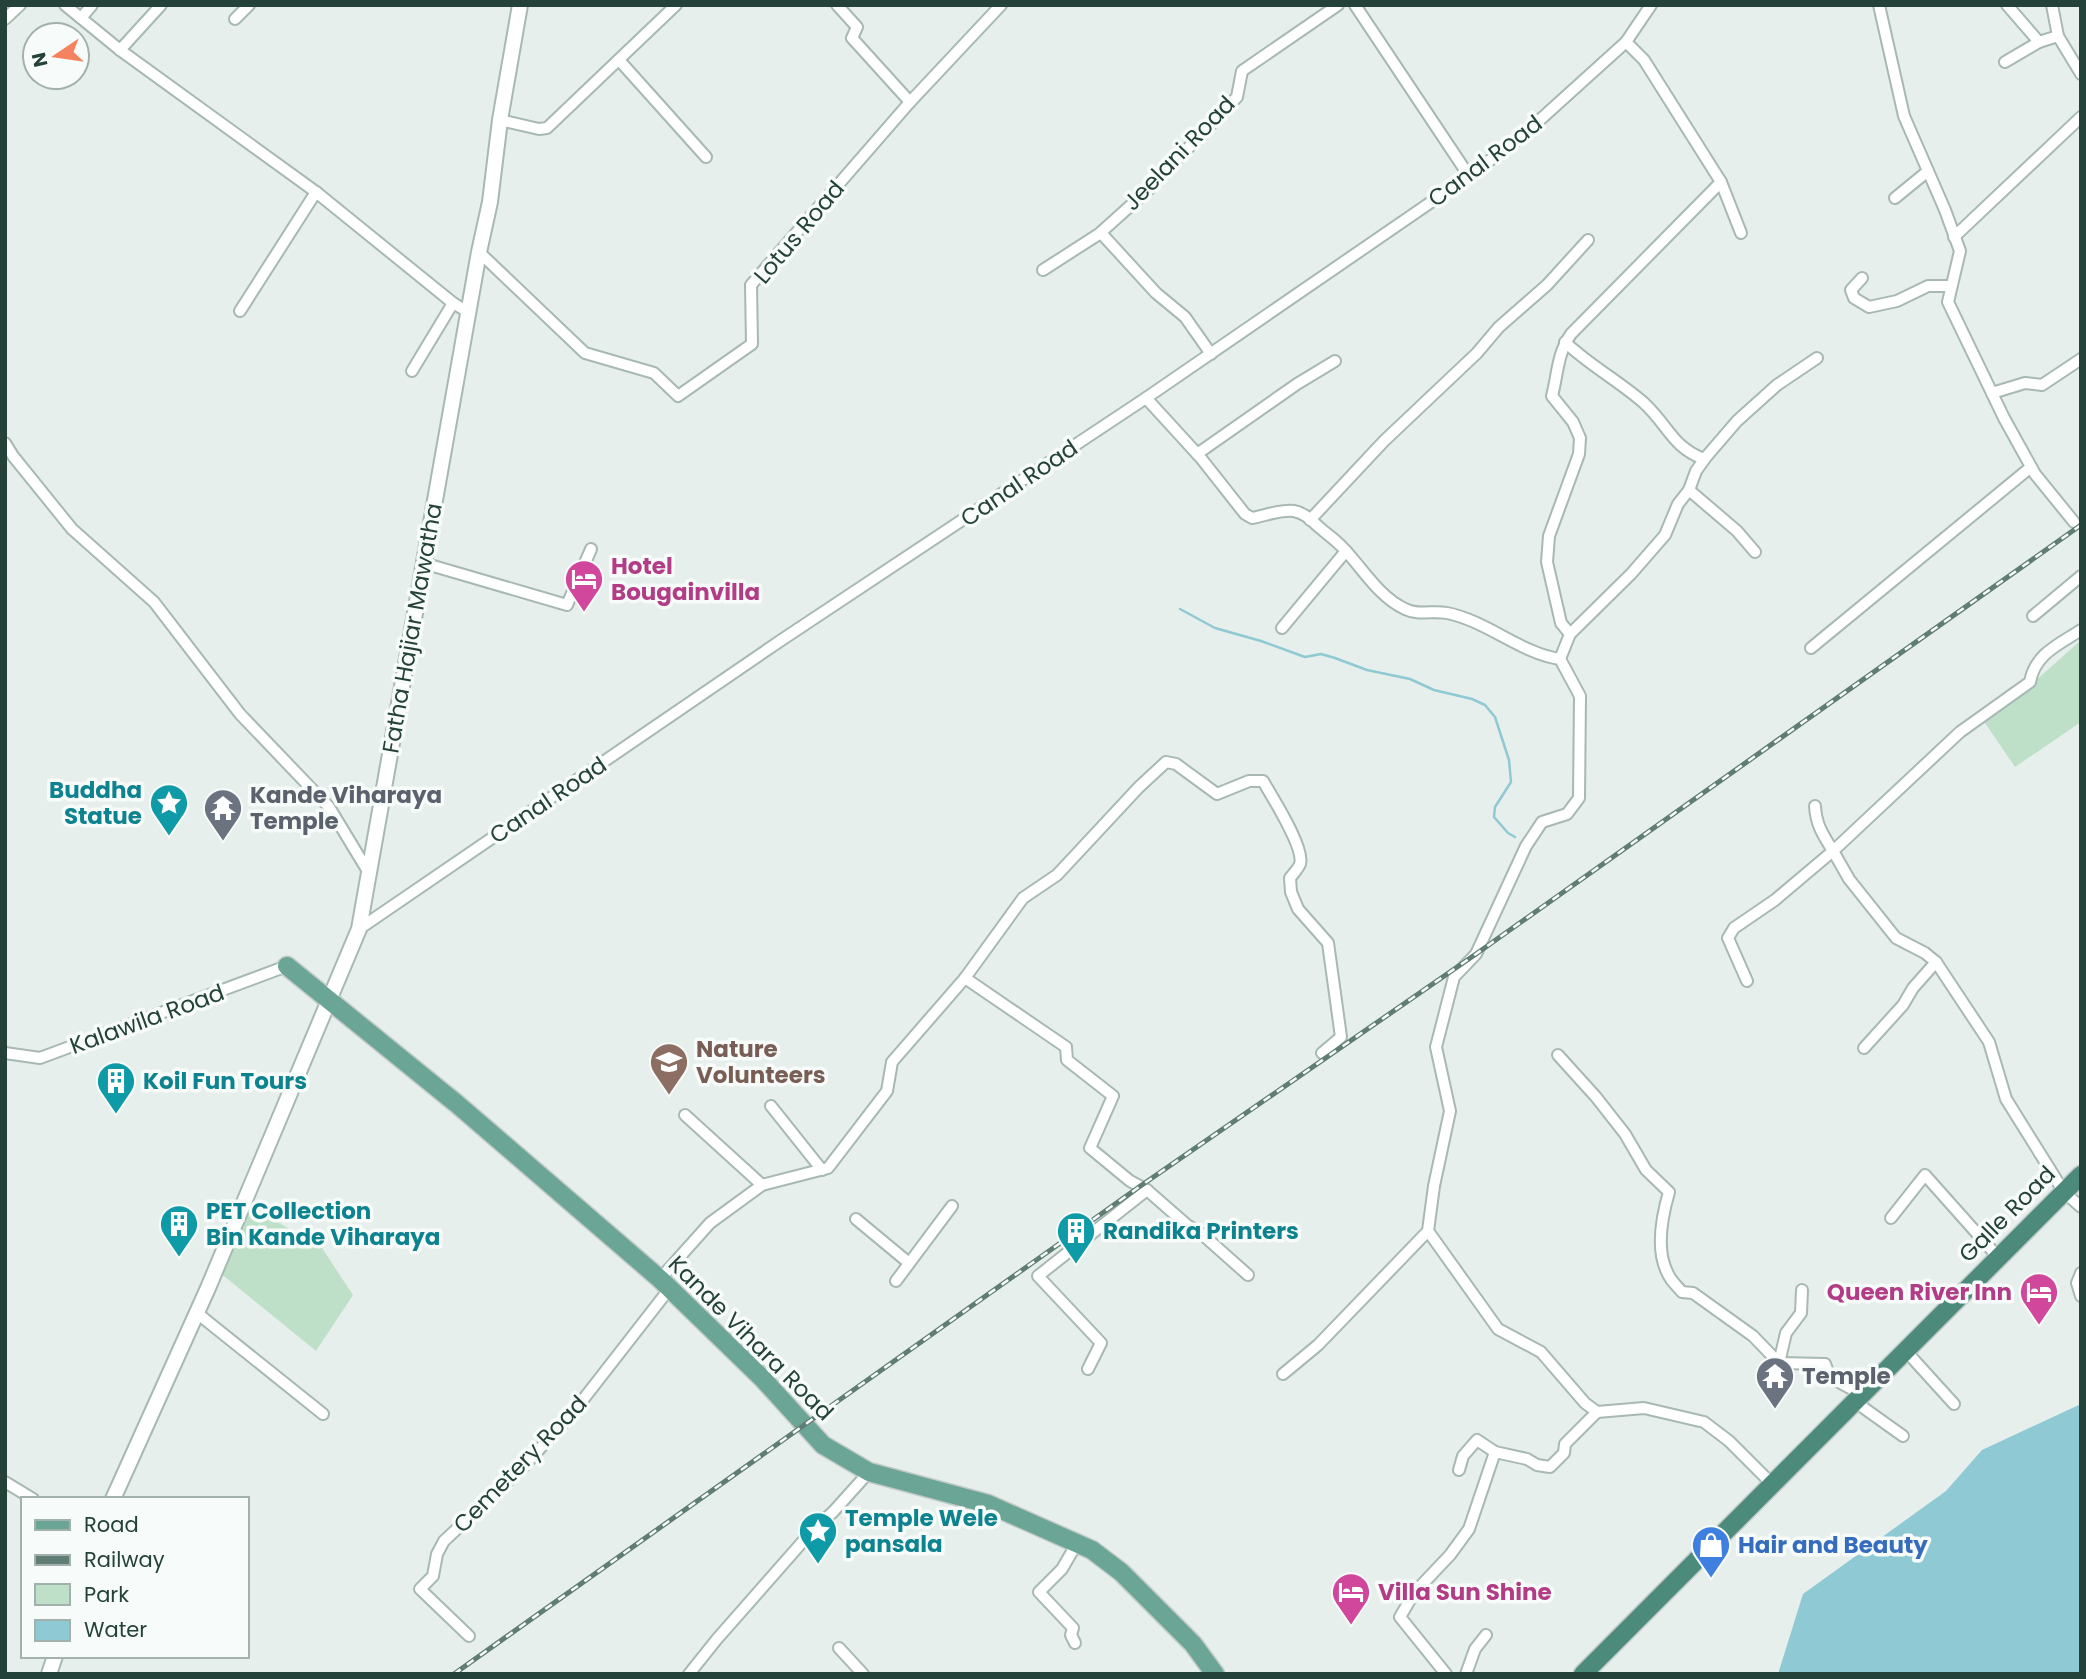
<svg xmlns="http://www.w3.org/2000/svg" width="2086" height="1679" font-family="Poppins,sans-serif">
<rect width="100%" height="100%" fill="#e6efeb"/>
<g fill="#bfe0c8">
<polygon points="2081,640 2081,722 2015,767 1983,720 2033,683"/>
<polygon points="250,1206 322,1248 353,1295 316,1351 219,1272"/>
</g>
<polygon fill="#8ec9d4" points="2081,1404 2081,1674 1778,1674 1803,1594 1946,1491 1982,1450"/>
<g fill="none" stroke-linecap="round" stroke-linejoin="round">
<polyline stroke="#8ec9d4" stroke-width="2.5" points="1180,609 1215,628 1261,641 1305,657 1321,654 1335,658 1367,670 1410,679 1434,690 1472,699 1485,705 1495,717 1509,760 1511,782 1495,807 1494,817 1508,833 1515,837"/>
<g stroke="#a8b8b2" stroke-width="14">
<g id="minor">
<polyline points="65,5 120,50 316,192 453,303 468,312"/>
<polyline points="837,5 857,27 852,38 910,102"/>
<polyline points="1355,5 1469,176"/>
<polyline points="1879,5 1904,116 1945,210 1960,251 1948,302 2004,418 2035,474 2074,522"/>
<polyline points="2007,5 2039,42 2058,36 2081,74"/>
<polyline points="2052,5 2058,36"/>
<polyline points="81,18 92,5"/>
<polyline points="5,19 20,5"/>
<polyline points="235,19 249,5"/>
<polyline points="1626,42 1644,60 1721,182 1741,233"/>
<polyline points="120,50 161,5"/>
<polyline points="619,60 706,157"/>
<polyline points="2005,62 2039,42"/>
<polyline points="500,120 539,129 547,128 676,5"/>
<polyline points="1895,198 1928,171"/>
<polyline points="1101,233 1156,293 1185,317 1211,354"/>
<polyline points="1954,237 2081,117"/>
<polyline points="479,252 585,353 654,373 678,396 752,344 751,285 910,102 1001,5"/>
<polyline points="1043,270 1099,234 1149,189 1237,97 1242,71 1338,5"/>
<polyline points="1862,278 1851,290 1854,298 1869,307 1897,301 1928,286 1951,286"/>
<polyline points="240,311 316,192"/>
<path d="M1565,342C1589,365 1619,381 1644,403C1668,425 1672,447 1704,459"/>
<polyline points="412,371 453,303"/>
<polyline points="1992,393 2025,383 2042,385 2081,359"/>
<path d="M1146,398L1200,457L1245,514L1252,518C1264,516 1281,509 1294,511C1305,513 1312,521 1320,528C1328,535 1337,541 1344,549C1363,569 1379,597 1405,609C1419,616 1432,610 1447,613C1487,621 1522,654 1560,659L1580,696L1579,798L1567,814L1542,822L1526,846L1476,954L1454,977L1436,1047L1450,1111L1434,1186L1428,1231L1318,1345L1283,1374"/>
<polyline points="5,443 13,456 72,529 154,602 240,714 329,807 369,873"/>
<polyline points="1197,454 1297,384 1335,361"/>
<polyline points="1689,490 1737,531 1755,552"/>
<polyline points="1310,520 1384,441 1477,353 1499,327 1547,285 1588,240"/>
<polyline points="423,563 567,605 591,549"/>
<polyline points="2033,616 2081,576"/>
<polyline points="1282,628 1346,551"/>
<path d="M2081,630C2058,645 2035,654 2030,682L1960,732L1833,851L1849,879L1896,938L1925,953L1936,962L1989,1042L2006,1099L2064,1192L2081,1207"/>
<path d="M1570,634L1561,623L1547,562L1549,536L1579,454L1580,438L1573,422L1552,396C1558,373 1557,354 1571,334L1721,182"/>
<polyline points="1811,648 2031,467"/>
<polyline points="1560,659 1570,634 1631,574 1665,535 1678,504 1689,490 1696,471 1706,457 1737,421 1777,385 1817,358"/>
<polyline points="359,929 780,641 1146,398 1469,176 1522,136 1626,42 1651,5"/>
<polyline points="965,978 1066,1047 1067,1060 1113,1096 1090,1148 1130,1181 1147,1190 1187,1225 1203,1235 1248,1275"/>
<path d="M1747,981L1728,938L1734,928L1775,900L1833,851C1823,835 1816,825 1815,806"/>
<polyline points="1864,1048 1903,1005 1913,988 1936,962"/>
<polyline points="5,1053 40,1058 287,966"/>
<path d="M1558,1055L1596,1097L1625,1134L1646,1170L1669,1192C1662,1216 1655,1250 1668,1274C1671,1281 1677,1286 1682,1292L1693,1293L1753,1336L1779,1363L1825,1364L1830,1377L1861,1394"/>
<polyline points="771,1106 822,1170"/>
<path d="M762,1185L828,1168L887,1091L892,1062L965,978L1023,898L1057,875L1139,787L1166,762L1176,764L1217,794L1249,781H1263C1272,797 1305,848 1300,864C1298,869 1293,874 1290,878L1291,892L1298,909L1328,943L1341,1037L1322,1053"/>
<polyline points="1891,1218 1925,1175 1998,1257"/>
<polyline points="856,1219 909,1263"/>
<polyline points="1428,1231 1498,1329 1541,1352 1585,1403 1597,1412 1644,1408 1704,1422 1729,1441 1771,1483"/>
<polyline points="2081,1273 2077,1283 2081,1296"/>
<polyline points="660,1279 710,1223 762,1185 685,1115"/>
<polyline points="896,1281 952,1206"/>
<polyline points="197,1313 323,1414"/>
<polyline points="1905,1350 1954,1404"/>
<polyline points="1779,1363 1786,1333 1801,1313 1802,1290"/>
<polyline points="1088,1369 1101,1343 1038,1276 1147,1190"/>
<polyline points="1854,1401 1903,1436"/>
<polyline points="1459,1470 1463,1456 1477,1440 1495,1452"/>
<polyline points="5,1482 33,1499"/>
<polyline points="469,1636 420,1589 433,1576 437,1554 444,1541 524,1466 575,1410 670,1288"/>
<polyline points="1075,1643 1071,1635 1073,1628 1039,1592 1062,1569 1077,1543"/>
<polyline points="839,1648 863,1674"/>
<polyline points="689,1674 717,1639 812,1531 833,1512 869,1472"/>
<polyline points="1446,1674 1400,1617 1414,1593 1450,1555 1469,1529 1495,1452 1527,1459 1537,1465 1550,1467 1564,1453 1565,1444 1597,1412"/>
<polyline points="1466,1674 1475,1649 1486,1635"/>
</g>
</g>
<g stroke="#a8b8b2" stroke-width="18">
<g id="tertiary">
<polyline points="113,1499 208,1288 359,929 479,252 490,202 500,120 520,5"/>
<polyline points="49,1674 55,1656"/>
</g>
</g>
<g stroke="#c2cac8" stroke-width="21">
<polyline id="primary" points="287,966 457,1104 660,1279 762,1378 823,1445 869,1472 988,1504 1092,1550 1121,1572 1193,1644 1215,1674"/>
</g>
<g stroke="#c2cac8" stroke-width="21">
<polyline id="trunk" points="1583,1674 2081,1175"/>
</g>
<use href="#minor" stroke="#fff" stroke-width="10"/>
<use href="#tertiary" stroke="#fff" stroke-width="14"/>
<use href="#primary" stroke="#6aa596" stroke-width="18"/>
<use href="#trunk" stroke="#4c8a7c" stroke-width="18"/>
<g stroke="#5f7d75" stroke-width="5">
<polyline id="rail" points="454,1674 1139,1187 1476,954 2081,525"/>
</g>
<use href="#rail" stroke="#f7fbf9" stroke-width="2.5" stroke-dasharray="8" stroke-linecap="butt"/>
</g>
<defs>
<g id="hotel-pin" transform="scale(2.0125)"><path d="M0 17L-7.5 6A9.5 9.5 0 1 1 7.5 6Z" fill="#d1479c" stroke="#f7fbf9"/><path d="M-6-4.5h1.5V1H6V5H4.5V3h-9V5H-6ZM-4 0a1.8 1.8 0 1 1 3.6 0ZM.5 0V-2.5h3Q6-2.5 6 0Z" fill="#fff"/></g>
<g id="sight-pin" transform="scale(2.0125)"><path d="M0 17L-7.5 6A9.5 9.5 0 1 1 7.5 6Z" fill="#0f9aa8" stroke="#f7fbf9"/><path d="M0-6L1.8-2.2L6-1.7L2.9 1.2L3.7 5.4L0 3.3L-3.7 5.4L-2.9 1.2L-6-1.7L-1.8-2.2Z" fill="#fff"/></g>
<g id="temple-pin" transform="scale(2.0125)"><path d="M0 17L-7.5 6A9.5 9.5 0 1 1 7.5 6Z" fill="#6b7280" stroke="#f7fbf9"/><path d="M0-6L5-2H3V0L6.5 2.5H4V6H1.5V3h-3V6H-4V2.5H-6.5L-3 0V-2H-5Z" fill="#fff"/></g>
<g id="school-pin" transform="scale(2.0125)"><path d="M0 17L-7.5 6A9.5 9.5 0 1 1 7.5 6Z" fill="#8d6e63" stroke="#f7fbf9"/><path d="M0-5L7-2L0 1L-7-2ZM-4 1L0 2.5L4 1V4Q0 6-4 4Z" fill="#fff"/></g>
<g id="building-pin" transform="scale(2.0125)"><path d="M0 17L-7.5 6A9.5 9.5 0 1 1 7.5 6Z" fill="#0f9aa8" stroke="#f7fbf9"/><path d="M-4-6H4V6H1V3H-1V6H-4ZM-2.5-4.3h1.7v1.8h-1.7ZM.8-4.3h1.7v1.8H.8ZM-2.5-1h1.7V.8h-1.7ZM.8-1h1.7V.8H.8Z" fill="#fff"/></g>
<g id="shop-pin" transform="scale(2.0125)"><path d="M0 17L-7.5 6A9.5 9.5 0 1 1 7.5 6Z" fill="#3f7fe0" stroke="#f7fbf9"/><path d="M-5-2.5h2.3a2.7 3.5 0 0 1 5.4 0H5L5.5 6h-11ZM-1.5-2.5h3a1.5 2.3 0 0 0-3 0Z" fill="#fff"/></g>
</defs>
<g fill-rule="evenodd">
<use href="#hotel-pin" x="584" y="579"/>
<use href="#sight-pin" x="169" y="803"/>
<use href="#temple-pin" x="223" y="808"/>
<use href="#school-pin" x="669" y="1062"/>
<use href="#building-pin" x="116" y="1081"/>
<use href="#building-pin" x="179" y="1224"/>
<use href="#building-pin" x="1076" y="1231"/>
<use href="#hotel-pin" x="2039" y="1292"/>
<use href="#temple-pin" x="1775" y="1376"/>
<use href="#sight-pin" x="818" y="1531"/>
<use href="#shop-pin" x="1711" y="1545"/>
<use href="#hotel-pin" x="1351" y="1592"/>
</g>
<g text-anchor="middle" stroke-width="7" stroke-linejoin="round" paint-order="stroke">
<g font-size="23" fill="#24423a" stroke="#f7fbf9">
<text transform="translate(1179 153) rotate(-46)" y="8">Jeelani Road</text>
<text transform="translate(1485 161) rotate(-37)" y="8">Canal Road</text>
<text transform="translate(799 232) rotate(-50)" y="8">Lotus Road</text>
<text transform="translate(1019 483) rotate(-34)" y="8">Canal Road</text>
<text transform="translate(412 628) rotate(-80)" y="8">Fatha Hajiar Mawatha</text>
<text transform="translate(548 800) rotate(-34)" y="8">Canal Road</text>
<text transform="translate(147 1019) rotate(-20)" y="8">Kalawila Road</text>
<text transform="translate(2007 1214) rotate(-45)" y="8">Galle Road</text>
<text transform="translate(751 1338) rotate(45)" y="8">Kande Vihara Road</text>
<text transform="translate(520 1464) rotate(-46)" y="8">Cemetery Road</text>
</g>
<g font-size="23" font-weight="bold" fill="#b23c85" stroke="#f7fbf9" text-anchor="start">
<text x="611" y="574">Hotel<tspan x="611" dy="26">Bougainvilla</tspan></text>
<text x="2012" y="1300" text-anchor="end">Queen River Inn</text>
<text x="1378" y="1600">Villa Sun Shine</text>
</g>
<g font-size="23" font-weight="bold" fill="#0d838f" stroke="#f7fbf9" text-anchor="start">
<text x="142" y="798" text-anchor="end">Buddha<tspan x="142" dy="26">Statue</tspan></text>
<text x="143" y="1089">Koil Fun Tours</text>
<text x="206" y="1219">PET Collection<tspan x="206" dy="26">Bin Kande Viharaya</tspan></text>
<text x="1103" y="1239">Randika Printers</text>
<text x="845" y="1526">Temple Wele<tspan x="845" dy="26">pansala</tspan></text>
</g>
<g font-size="23" font-weight="bold" fill="#5b616d" stroke="#f7fbf9" text-anchor="start">
<text x="250" y="803">Kande Viharaya<tspan x="250" dy="26">Temple</tspan></text>
<text x="1802" y="1384">Temple</text>
</g>
<g font-size="23" font-weight="bold" fill="#785e54" stroke="#f7fbf9" text-anchor="start">
<text x="696" y="1057">Nature<tspan x="696" dy="26">Volunteers</tspan></text>
</g>
<g font-size="23" font-weight="bold" fill="#366cbe" stroke="#f7fbf9" text-anchor="start">
<text x="1738" y="1553">Hair and Beauty</text>
</g>
</g>
<rect width="2086" height="1679" fill="none" stroke="#24423a" stroke-width="14"/>
<rect x="21" y="1497" width="228" height="161" fill="#f7fbf9" stroke="#a3b1ad" stroke-width="2"/>
<rect x="35" y="1520" width="35" height="10" fill="#6aa596" stroke="#a3b1ad" stroke-width="2"/>
<text x="84" y="1532" font-size="21" fill="#24423a">Road</text>
<rect x="35" y="1555" width="35" height="10" fill="#5f7d75" stroke="#a3b1ad" stroke-width="2"/>
<text x="84" y="1567" font-size="21" fill="#24423a">Railway</text>
<rect x="35" y="1584" width="35" height="21" fill="#bfe0c8" stroke="#a3b1ad" stroke-width="2"/>
<text x="84" y="1602" font-size="21" fill="#24423a">Park</text>
<rect x="35" y="1620" width="35" height="21" fill="#8ec9d4" stroke="#a3b1ad" stroke-width="2"/>
<text x="84" y="1637" font-size="21" fill="#24423a">Water</text>
<g transform="translate(56 56) rotate(257)"><circle r="33" fill="#f7fbf9" stroke="#a3b1ad" stroke-width="2"/>
<path d="M0-5L12 26L0 18L-12 26Z" fill="#f4845f"/>
<text y="-10" font-size="19" font-weight="bold" text-anchor="middle" fill="#24423a">N</text>
</g>
</svg>
